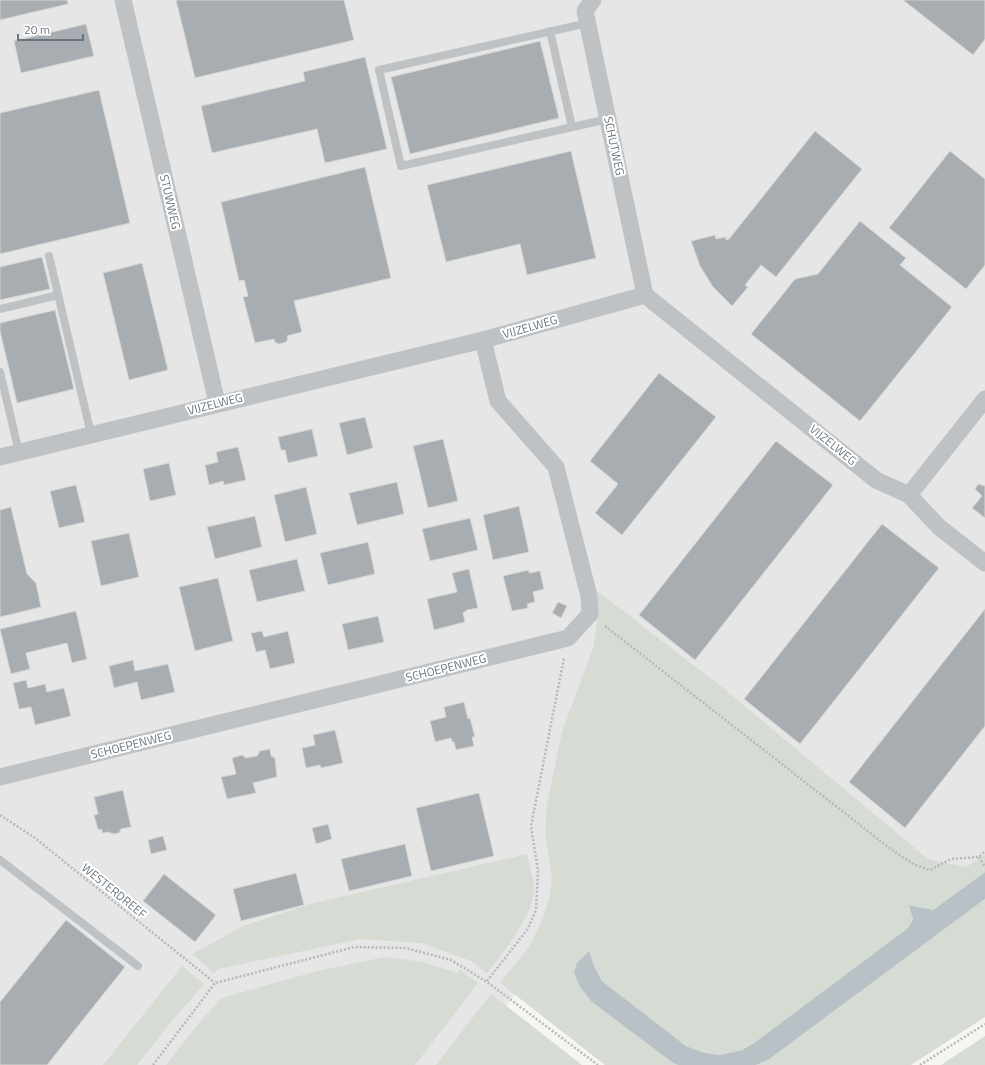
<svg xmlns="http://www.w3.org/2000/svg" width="985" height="1065" font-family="'Titillium Web',sans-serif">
<rect width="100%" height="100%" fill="#f5f5f2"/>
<polygon fill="#e5e6e5" points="0,0 985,0 985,861 958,882 566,923 464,1065 0,1065"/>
<g fill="#d6dbd4">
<polygon points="597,591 722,687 928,859 966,867 985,855 985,872 933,910 910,905 913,919 908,928 754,1043 742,1050 720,1055 705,1053 686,1046 602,981 595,968 589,951 592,1002 678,1065 605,1065 500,983 531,944 540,925 549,900 552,878 545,832 547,805 562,732 594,645 598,613"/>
<path d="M527,854C529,865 533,876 534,887C535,915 503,952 487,973L471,961L422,943L360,939L218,969L214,973L192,954L243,926L310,904Z"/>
<polygon points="985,899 985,1017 911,1065 756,1065 768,1060"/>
<polygon points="385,957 423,962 457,973 459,969 478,983 415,1065 166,1065 202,1019 222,998 317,971"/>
<polygon points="182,966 204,984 176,1016 137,1065 103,1065"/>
<polygon points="491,994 582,1065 436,1065"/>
<polygon points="985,1036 985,1065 941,1065"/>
</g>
<polygon fill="#b8c1c5" points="985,872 985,899 768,1060 756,1065 678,1065 672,1062 592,1002 580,987 574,973 577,963 589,951 595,968 602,981 686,1046 705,1053 720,1055 742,1050 754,1043 908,928 913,919 909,905 933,910"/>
<g fill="#a7adb1" stroke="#d6d6d4">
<polygon points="0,0 67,0 68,4 0,20"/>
<polygon points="176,0 344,0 354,40 195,78"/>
<polygon points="903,0 985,0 985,39 973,55"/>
<polygon points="86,24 94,56 21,73 14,41"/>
<polygon points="540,41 559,118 410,154 391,77"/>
<polygon points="365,57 387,149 325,163 317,129 212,153 201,106 305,81 303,72"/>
<polygon points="99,90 130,223 0,254 0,113"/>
<polygon points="815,131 862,169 776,277 761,265 745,285 748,287 732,306 713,287 700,266 691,241 715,235 716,239 726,237 726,240 729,239"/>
<polygon points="571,151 596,258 527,275 520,244 446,262 427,185"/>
<polygon points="950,151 985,179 985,265 966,289 889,228"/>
<polygon points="365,167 391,278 294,301 302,332 287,336 288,339 286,342 279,344 275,342 274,339 255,343 243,297 248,296 244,280 239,281 221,202"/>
<polygon points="860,221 906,258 900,265 952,307 860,421 751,334 795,279 818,274"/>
<polygon points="42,257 50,289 0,300 0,267"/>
<polygon points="142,263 168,370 129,380 103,273"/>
<polygon points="55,310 74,389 17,403 0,331 0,323"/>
<polygon points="659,373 716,417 622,535 595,513 618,484 590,461"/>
<polygon points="365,417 373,448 347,455 339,423"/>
<polygon points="312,429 318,456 288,463 285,450 281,450 278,437"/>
<polygon points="443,439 458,501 428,508 413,446"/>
<polygon points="776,441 833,485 695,660 639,615"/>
<polygon points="238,447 246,480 224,485 223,481 209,485 205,465 218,462 216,452"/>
<polygon points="169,463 176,495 150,501 143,469"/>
<polygon points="397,482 404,514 357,525 349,493"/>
<polygon points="978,484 985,486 985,518 972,508 982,496 975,489"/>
<polygon points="76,485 85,522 59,528 50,491"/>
<polygon points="306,487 317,534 285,542 274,495"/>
<polygon points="519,506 529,552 493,560 483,515"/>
<polygon points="11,507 27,574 36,583 41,607 0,617 0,510"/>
<polygon points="255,516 262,547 215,559 207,527"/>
<polygon points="470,518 478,550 430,561 422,529"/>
<polygon points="882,524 939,568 800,744 744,699"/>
<polygon points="129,533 139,577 101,586 91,541"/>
<polygon points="368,542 375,574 328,585 320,553"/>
<polygon points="297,559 305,591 257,602 249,570"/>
<polygon points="469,569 478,608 467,610 463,613 465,622 434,630 427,599 457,592 452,573"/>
<polygon points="529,570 529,573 540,571 544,589 533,592 535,602 527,604 528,608 512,611 503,576"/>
<polygon points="218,578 233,641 195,651 179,587"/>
<polygon points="558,602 567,606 561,618 552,613"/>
<polygon points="985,609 985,726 905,828 849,782"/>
<polygon points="76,611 87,659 72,663 67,643 26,653 30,669 11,674 0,629"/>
<polygon points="378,616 384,642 348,650 342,624"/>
<polygon points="262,631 264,637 288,631 295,663 270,669 265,650 256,652 251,633"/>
<polygon points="133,660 135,671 168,664 175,692 141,700 137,682 114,688 109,666"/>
<polygon points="26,680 28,688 45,684 47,692 64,688 71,716 35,725 31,707 19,709 13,683"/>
<polygon points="464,702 468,719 470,718 475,737 472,737 474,746 456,750 454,742 452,742 451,738 435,742 430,721 446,717 444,707"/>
<polygon points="335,730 343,763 321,768 320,765 306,768 302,748 315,745 313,735"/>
<polygon points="270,749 271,756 275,758 277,777 253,783 256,793 227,799 221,777 236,774 232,758 242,755 246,758 257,756 260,751"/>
<polygon points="123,790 131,827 121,829 119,833 113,834 109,832 102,833 102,829 98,830 94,815 98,814 94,797"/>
<polygon points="479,793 494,856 431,871 416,808"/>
<polygon points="328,824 332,839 316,844 312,828"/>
<polygon points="163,836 167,850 151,854 148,840"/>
<polygon points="405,844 412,876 349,891 341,859"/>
<polygon points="296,873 304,905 241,921 233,889"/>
<polygon points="164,874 216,915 195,942 143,901"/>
<polygon points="66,920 125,967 47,1065 0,1065 0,1002"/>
</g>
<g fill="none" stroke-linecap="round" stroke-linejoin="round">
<g stroke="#b6b9bb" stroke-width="2.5" stroke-dasharray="2 2" stroke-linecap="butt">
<polyline points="605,626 892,850 915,865 930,870 951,859 979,857 985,851"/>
<polyline points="0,815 35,838 215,983"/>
<polyline points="979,857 985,867"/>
<polyline points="487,981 527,930 536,910 538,871 531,826 564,658"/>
<polyline points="153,1065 215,983 355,947 406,948 451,960 487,982 598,1065"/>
<polyline points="920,1065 985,1024"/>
</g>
<g stroke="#bfc2c5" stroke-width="8">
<polyline points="588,23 379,70 401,166 608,119"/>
<polyline points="550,31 572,127"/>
<polyline points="49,256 91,434"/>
<polyline points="0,309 58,295"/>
<polyline points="0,372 19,452"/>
<polyline points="0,860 138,966"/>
</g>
<g stroke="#bfc2c5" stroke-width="17">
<polyline points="123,0 217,403"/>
<polyline points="593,0 585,11 645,295"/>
<polyline points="0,457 483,340 645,295 876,480 909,495 939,527 985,563"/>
<polyline points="909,495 985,399"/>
<polyline points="0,777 568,638 590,614 589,596 556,467 498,401 483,340"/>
</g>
</g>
<g text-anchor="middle" stroke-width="4" stroke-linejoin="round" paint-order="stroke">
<g font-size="12" fill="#68747f" stroke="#fff">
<text transform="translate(614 146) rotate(78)" y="4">SCHUTWEG</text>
<text transform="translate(170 202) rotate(77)" y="4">STUWWEG</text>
<text transform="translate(530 327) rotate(-16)" y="4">VIJZELWEG</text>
<text transform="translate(215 404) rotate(-14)" y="4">VIJZELWEG</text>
<text transform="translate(833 445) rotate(39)" y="4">VIJZELWEG</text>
<text transform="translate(446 668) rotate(-14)" y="4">SCHOEPENWEG</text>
<text transform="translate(131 745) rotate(-14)" y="4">SCHOEPENWEG</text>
<text transform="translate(114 891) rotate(39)" y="4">WESTERDREEF</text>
</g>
</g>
<path d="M18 34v6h65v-6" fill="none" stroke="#68747f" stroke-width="2"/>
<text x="24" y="34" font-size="12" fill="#68747f" stroke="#ffffff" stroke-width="3" paint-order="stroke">20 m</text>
</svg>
